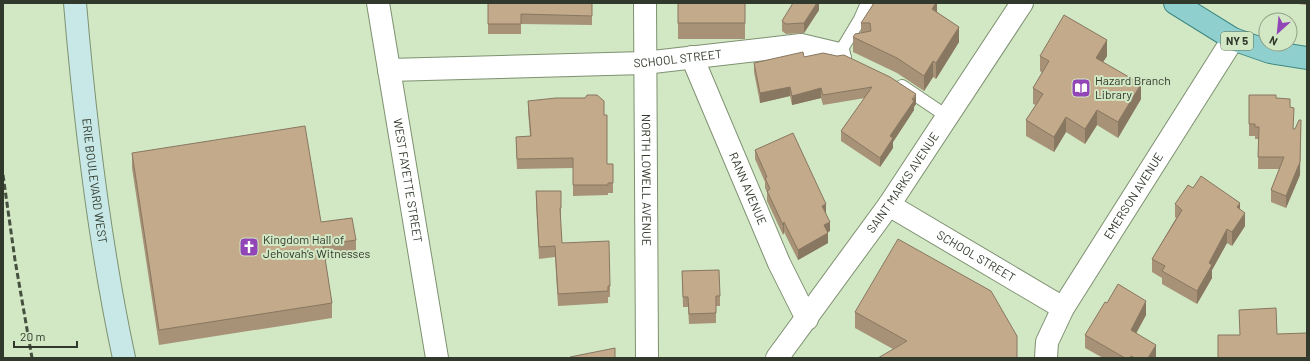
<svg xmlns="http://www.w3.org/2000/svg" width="1310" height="361" font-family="Barlow,sans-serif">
<rect width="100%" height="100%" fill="#d2e7c4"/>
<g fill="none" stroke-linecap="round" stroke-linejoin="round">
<g stroke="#7e9171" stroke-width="14">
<g id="service">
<polyline points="845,57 839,54 860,19 867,3"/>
<polyline points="902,86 948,117"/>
</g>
</g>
<g stroke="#7e9171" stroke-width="24">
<g id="minor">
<path id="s1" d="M645,3L647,358"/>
<path id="s2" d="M692,57L779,263L807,319"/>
<path id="s3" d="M389,70L644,63L801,45L839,54"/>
<path id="s4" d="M889,205L1063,308"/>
<path id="s5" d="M777,358L889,205L1022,3"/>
<path id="s6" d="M1046,358L1047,342L1063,308L1233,39"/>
</g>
</g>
<g stroke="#7e9171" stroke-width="24">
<g id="tertiary">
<path id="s7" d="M378,3L437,358"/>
</g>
</g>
<g stroke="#7e9171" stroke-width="24">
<g id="secondary">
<path id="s8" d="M75,3C85,122 99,242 124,358"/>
</g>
</g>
<g stroke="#3d8781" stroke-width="24">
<polyline id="primary" points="1175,3 1233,39 1270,52 1307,58"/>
</g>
<use href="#service" stroke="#fff" stroke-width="12"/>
<use href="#minor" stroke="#fff" stroke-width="22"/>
<use href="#tertiary" stroke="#fff" stroke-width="22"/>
<use href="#secondary" stroke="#c7e8e7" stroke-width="22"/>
<use href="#primary" stroke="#8fd0cf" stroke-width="22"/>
<polyline stroke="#45503f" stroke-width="3" stroke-dasharray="6 3" stroke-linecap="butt" points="3,175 15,260 32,358"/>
</g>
<g fill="#a79277">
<polygon points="488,3 592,3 592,25 521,24 521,34 488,34"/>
<rect x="678" y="3" width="67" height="36"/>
<polygon points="819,3 819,10 804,33 786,34 782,31 782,21"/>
<polygon points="937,3 937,12 959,42 936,79 933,77 924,91 897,73 853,52 853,37 861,33 861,23"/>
<polygon points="1298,3 1307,3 1307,5 1298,4"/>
<polygon points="1040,56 1107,56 1103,62 1141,99 1118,138 1097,125 1085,144 1066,132 1054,152 1026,136 1026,120 1036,105 1033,104 1033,88 1042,73 1040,71"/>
<polygon points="804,57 916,104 914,107 914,110 893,142 893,148 880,167 841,141 841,131 865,98 823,105 821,98 792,105 790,96 760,103 754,72 754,63"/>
<polygon points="1249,95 1276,98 1290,107 1300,175 1286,208 1271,202 1271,190 1279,169 1258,169 1258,139 1255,139 1255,136 1249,136"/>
<polygon points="528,101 607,164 613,164 613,193 608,193 608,195 573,196 573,168 517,169 516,148 516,137 530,136 528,111"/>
<polygon points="755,150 826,213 830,231 828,232 828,243 798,260 784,232 783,235 767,201 767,192 765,188 765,182 755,159"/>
<polygon points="132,153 321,222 356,240 356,256 325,260 332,303 332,318 159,345 132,168"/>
<polygon points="1193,188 1240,209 1245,226 1232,246 1227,243 1212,270 1212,278 1197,304 1162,284 1162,278 1152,272 1152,259 1176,218 1175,217 1175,204"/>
<polygon points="536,191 561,191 561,220 560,220 562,243 610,286 610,297 608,297 608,303 558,306 555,257 539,259 536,202"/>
<polygon points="682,271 720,296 720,306 716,306 716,323 689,324 688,307 683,307"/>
<polygon points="991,291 893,349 855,328 855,312"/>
<polygon points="1107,303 1146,315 1136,333 1156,358 1103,358 1085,348 1085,335"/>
</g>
<g fill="#887761">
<polygon points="817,3 819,3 819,10 804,33 804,23"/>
<polygon points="936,3 937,3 937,17 932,9"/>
<polygon points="959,27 959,42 936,79 936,63"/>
<polygon points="1107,40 1107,56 1096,73 1096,58"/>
<polygon points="933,61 933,77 924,91 924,76"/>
<polygon points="1141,84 1141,99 1118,138 1118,122"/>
<polygon points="790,87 790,96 760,103 760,93"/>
<polygon points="821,88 821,98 792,105 792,96"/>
<polygon points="916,94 916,104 914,107 914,110 893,142 893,148 880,167 880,158 890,136"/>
<polygon points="1097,110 1097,125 1085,144 1085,129"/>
<polygon points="1066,117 1066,132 1054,152 1054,137"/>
<polygon points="1301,120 1300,175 1286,208 1286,196"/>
<polygon points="1240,203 1240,216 1237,207"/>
<polygon points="826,204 826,214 822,206"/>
<polygon points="1245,213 1245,226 1232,246 1232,232"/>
<polygon points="784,222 784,232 783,235 783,225"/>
<polygon points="830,222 830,231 824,234 824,225"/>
<polygon points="1227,229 1227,243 1212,270 1212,278 1197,304 1197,291 1209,263"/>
<polygon points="828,233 828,243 798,260 798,250"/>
<polygon points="1146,301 1146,315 1131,343 1131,330"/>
<polygon points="1156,345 1156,358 1148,358"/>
</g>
<g fill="#c2aa8a" stroke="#887761">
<polygon points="488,3 592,3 592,16 521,14 521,24 488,24"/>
<rect x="678" y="3" width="67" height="20"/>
<polygon points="793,3 817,3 804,23 786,24 782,21"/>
<polygon points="874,3 936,3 932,9 959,27 936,63 933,61 924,76 897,58 853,37 855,34 871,31 870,23 861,23"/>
<polygon points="1064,15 1107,40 1096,58 1141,84 1118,122 1097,110 1085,129 1066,117 1054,137 1026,120 1043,94 1033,88 1049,61 1040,56"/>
<polygon points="803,52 804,57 823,53 837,56 844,55 890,77 916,94 912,99 914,101 890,136 893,138 880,158 841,131 872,87 823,95 821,88 792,96 790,87 760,93 754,63"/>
<polygon points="587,95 597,95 604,101 604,115 607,115 607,164 613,164 613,183 608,183 608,185 573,185 573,158 517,159 516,137 531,136 528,101 556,98 585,98"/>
<polygon points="1249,95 1276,95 1276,98 1290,99 1290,107 1294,108 1293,129 1295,129 1299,120 1301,120 1300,162 1286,196 1271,190 1284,157 1258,157 1259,127 1255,127 1255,124 1249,124"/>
<polygon points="305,126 321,222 352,218 356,240 323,245 332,303 159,330 132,153"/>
<polygon points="793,133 826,204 822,206 830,222 824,225 828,233 798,250 784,222 783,225 767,191 770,189 765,178 767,177 755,150"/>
<polygon points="1201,176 1240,203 1237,207 1245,213 1232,232 1227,229 1209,263 1212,265 1197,291 1162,271 1165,266 1152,259 1182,210 1175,204 1188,185 1193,188"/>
<polygon points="536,191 561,191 561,208 560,208 562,243 609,241 610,286 608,286 608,291 558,294 555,246 539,247"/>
<polygon points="898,239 991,291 1017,336 1017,358 878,358 907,341 855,312"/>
<polygon points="719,270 720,296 716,296 716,313 689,314 688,297 683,297 682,271"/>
<polygon points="1118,284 1146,301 1131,330 1156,345 1148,358 1135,358 1131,356 1130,358 1125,358 1085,335 1105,302 1107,303"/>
<polygon points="1276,308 1277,334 1307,333 1307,358 1218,358 1218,335 1240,335 1239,310"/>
<polygon points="615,348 615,358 570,358 570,357"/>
</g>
<defs>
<g id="library-square" transform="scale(1)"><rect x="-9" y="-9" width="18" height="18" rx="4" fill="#9245b6" stroke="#d2e7c4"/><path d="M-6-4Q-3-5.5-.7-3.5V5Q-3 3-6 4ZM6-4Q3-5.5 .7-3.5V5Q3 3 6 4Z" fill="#fff"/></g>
<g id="church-square" transform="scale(1)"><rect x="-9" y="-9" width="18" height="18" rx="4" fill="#9245b6" stroke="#d2e7c4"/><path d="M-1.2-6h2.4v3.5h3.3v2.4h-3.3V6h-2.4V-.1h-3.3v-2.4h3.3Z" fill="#fff"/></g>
</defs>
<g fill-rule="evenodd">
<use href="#library-square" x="1081" y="88"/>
<use href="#church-square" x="249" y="247"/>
</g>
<g text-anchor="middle" stroke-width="4" stroke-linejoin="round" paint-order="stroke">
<rect fill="#d2e7c4" stroke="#616d59" stroke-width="1" x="1221" y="32" width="32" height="18" rx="3"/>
<g font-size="11" font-weight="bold" fill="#30392b">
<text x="1237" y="45">NY 5</text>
</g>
<g font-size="12" fill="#30392b" stroke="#d2e7c4">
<text dy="4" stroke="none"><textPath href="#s3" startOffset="289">SCHOOL STREET</textPath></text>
<text dy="4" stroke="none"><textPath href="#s1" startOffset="177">NORTH LOWELL AVENUE</textPath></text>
<text dy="4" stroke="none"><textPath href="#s8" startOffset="179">ERIE BOULEVARD WEST</textPath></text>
<text dy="4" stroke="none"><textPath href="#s7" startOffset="180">WEST FAYETTE STREET</textPath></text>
<text dy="4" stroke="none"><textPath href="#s5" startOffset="216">SAINT MARKS AVENUE</textPath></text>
<text dy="4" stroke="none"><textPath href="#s2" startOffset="143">RANN AVENUE</textPath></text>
<text dy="4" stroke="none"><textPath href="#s6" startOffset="186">EMERSON AVENUE</textPath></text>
<text dy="4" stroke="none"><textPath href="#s4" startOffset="101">SCHOOL STREET</textPath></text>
</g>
<g font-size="12" fill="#30392b" stroke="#d2e7c4" text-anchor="start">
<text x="1095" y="85">Hazard Branch<tspan x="1095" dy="14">Library</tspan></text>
<text x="263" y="244">Kingdom Hall of<tspan x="263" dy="14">Jehovah’s Witnesses</tspan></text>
</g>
</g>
<rect width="1310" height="361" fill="none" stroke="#30392b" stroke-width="8"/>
<g transform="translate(1278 32) rotate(207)"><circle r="19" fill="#d2e7c4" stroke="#91a187"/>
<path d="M0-3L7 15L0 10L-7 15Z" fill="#9245b6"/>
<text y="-6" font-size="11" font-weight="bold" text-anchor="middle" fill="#30392b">N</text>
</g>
<path d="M14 341v6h63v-6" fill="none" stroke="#30392b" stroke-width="2"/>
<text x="20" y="341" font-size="12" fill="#30392b" stroke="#d2e7c4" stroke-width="3" paint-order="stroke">20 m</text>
</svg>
